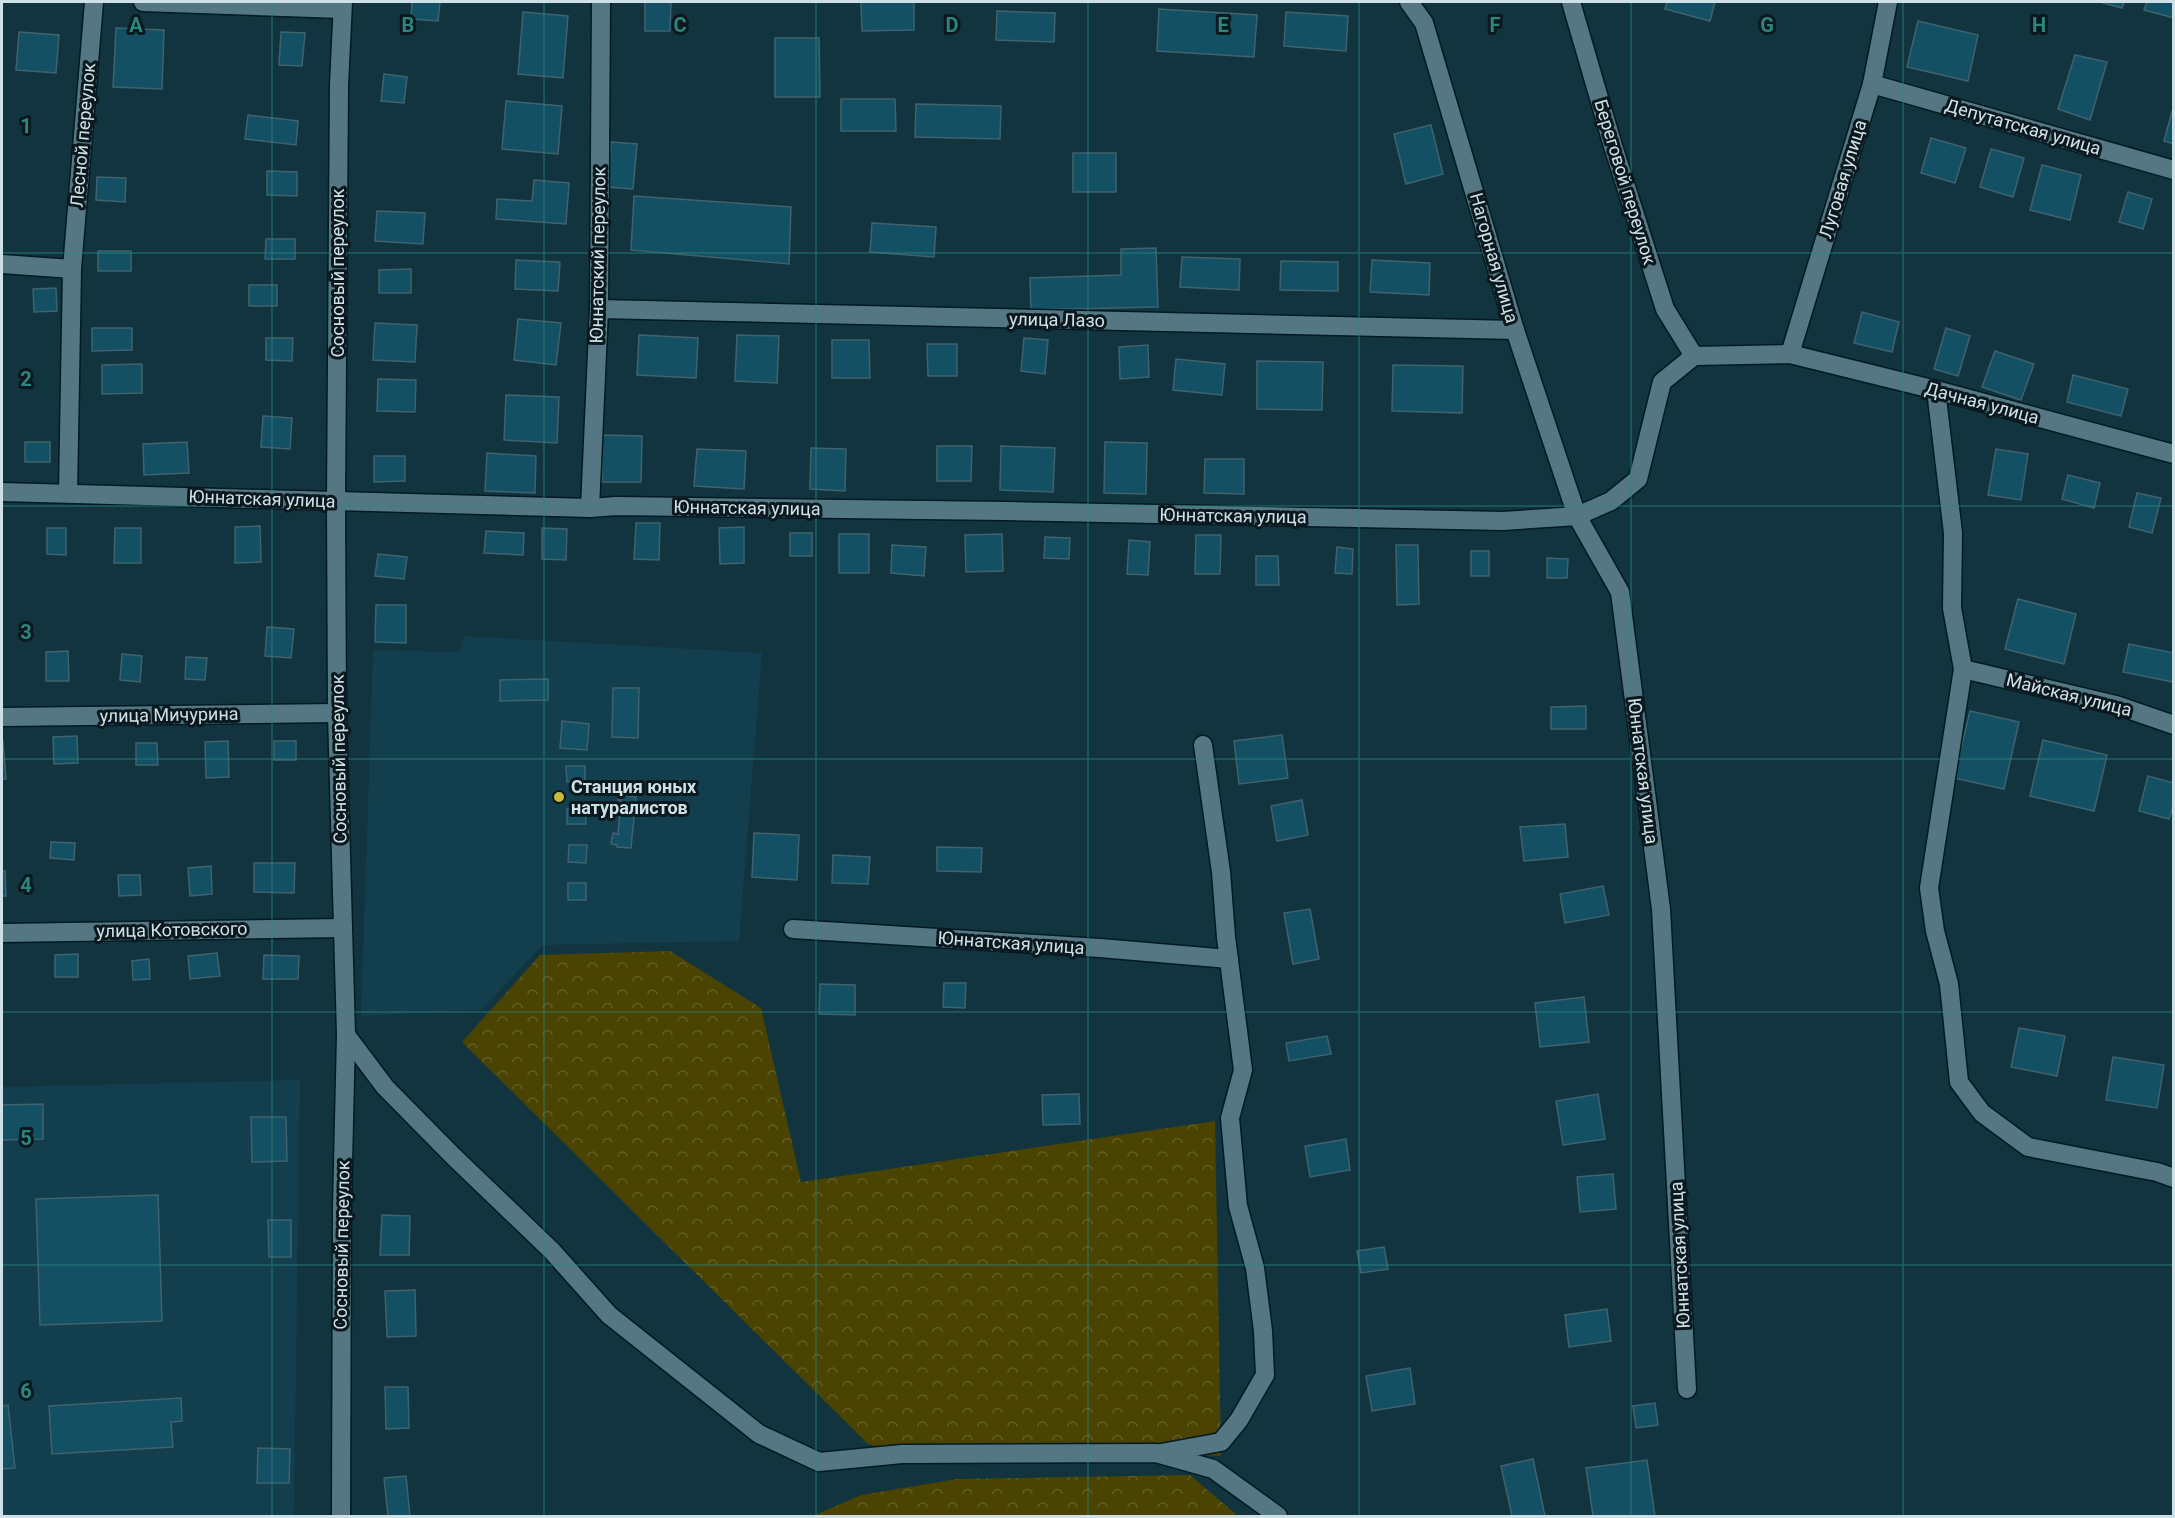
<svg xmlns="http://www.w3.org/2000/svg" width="2175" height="1518" font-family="Roboto,sans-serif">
<defs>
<pattern id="forest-crowns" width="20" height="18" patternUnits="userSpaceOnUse" patternTransform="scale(1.5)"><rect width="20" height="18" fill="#4a4302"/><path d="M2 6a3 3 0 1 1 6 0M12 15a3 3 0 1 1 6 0" fill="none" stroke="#635e27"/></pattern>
</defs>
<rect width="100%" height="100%" fill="#12343f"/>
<g fill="#123e4d">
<polygon points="464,636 762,653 739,941 543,945 481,1010 361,1016 373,650 460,652"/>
<polygon points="300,1080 294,1516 2,1516 2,1087"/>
</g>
<g fill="url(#forest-crowns)">
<polygon points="670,951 761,1008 801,1182 1215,1121 1221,1456 1144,1453 902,1454 868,1444 462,1042 540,955"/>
<polygon points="1190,1475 1238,1516 813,1516 861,1495 957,1479"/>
</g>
<g fill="#135063" stroke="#40626e" stroke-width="1.5">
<polygon points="412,2 440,2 438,21 411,19"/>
<polygon points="645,2 671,2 670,31 645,31"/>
<polygon points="861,2 914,2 914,30 862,31"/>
<polygon points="1667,2 1715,2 1710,21 1665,9"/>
<polygon points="2100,2 2124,2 2122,8"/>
<polygon points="2147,2 2174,2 2174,18 2144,10"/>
<polygon points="1159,9 1257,15 1254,57 1157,51"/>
<polygon points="997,11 1055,13 1054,42 996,40"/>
<polygon points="523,12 568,16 563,78 518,74"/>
<polygon points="1286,12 1348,16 1346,51 1284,46"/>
<polygon points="1918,21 1978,35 1968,81 1907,67"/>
<polygon points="116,28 164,30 162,89 113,87"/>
<polygon points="19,32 59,35 56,73 16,70"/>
<polygon points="281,32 305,33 302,66 279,65"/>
<polygon points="775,38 819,38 820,97 775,97"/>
<polygon points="2075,55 2107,62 2090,120 2058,109"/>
<polygon points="384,74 407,77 404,103 381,101"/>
<polygon points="841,99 895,99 896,131 841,131"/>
<polygon points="506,101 562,106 558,154 502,149"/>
<polygon points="916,104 1001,106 1000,139 915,137"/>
<polygon points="2174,104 2174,144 2164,141"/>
<polygon points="248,115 298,121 296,145 245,139"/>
<polygon points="1431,125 1443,174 1406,184 1394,134"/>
<polygon points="1931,138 1966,148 1955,183 1921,173"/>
<polygon points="611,142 637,144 633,189 607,187"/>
<polygon points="1991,149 2024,158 2013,197 1980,187"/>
<rect x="1073" y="153" width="43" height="39"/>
<polygon points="2042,165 2081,175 2070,220 2030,210"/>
<polygon points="267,171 297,172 297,196 267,195"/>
<polygon points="97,177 126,178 125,202 96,200"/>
<polygon points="534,180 569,183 566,224 496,219 497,199 532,201"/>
<polygon points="2128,192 2152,199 2143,229 2119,222"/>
<polygon points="634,196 791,207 789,264 631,250"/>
<polygon points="377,211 425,213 423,244 375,241"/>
<polygon points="872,223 936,227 934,257 870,252"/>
<polygon points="266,239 295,239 295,259 265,259"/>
<polygon points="1156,248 1158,307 1031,310 1030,278 1121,275 1121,249"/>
<rect x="98" y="251" width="33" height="20"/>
<polygon points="1182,257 1240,259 1239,290 1180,287"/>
<polygon points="516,260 560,262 558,291 515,289"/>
<polygon points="1372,260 1430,263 1429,295 1370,292"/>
<polygon points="1281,261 1338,262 1338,291 1280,290"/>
<polygon points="411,269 411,293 379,293 379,270"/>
<rect x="249" y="285" width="28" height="21"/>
<polygon points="56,288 57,311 34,312 33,289"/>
<polygon points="1862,312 1899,322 1892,352 1854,343"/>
<polygon points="518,319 561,323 556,365 514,360"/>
<polygon points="375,323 417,325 415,362 373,360"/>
<polygon points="92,328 132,328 132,350 92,351"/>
<polygon points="1946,328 1970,336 1958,376 1934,369"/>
<polygon points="639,335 698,338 696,378 637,375"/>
<polygon points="737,335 779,336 777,383 735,381"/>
<polygon points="266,338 293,338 292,361 266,360"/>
<polygon points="1024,338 1048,340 1045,374 1021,371"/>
<polygon points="832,340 869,340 870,378 832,378"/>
<polygon points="927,344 957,344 957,376 928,376"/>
<polygon points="1148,345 1149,377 1120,379 1119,347"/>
<polygon points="1995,351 2034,364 2021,400 1982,387"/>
<polygon points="1176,359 1225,364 1222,395 1173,390"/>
<polygon points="1257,361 1323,362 1322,410 1257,409"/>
<polygon points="142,364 142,393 102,394 102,365"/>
<polygon points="1393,365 1463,366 1462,413 1392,411"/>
<polygon points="2073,375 2128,389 2121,416 2067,402"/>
<polygon points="378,379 416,380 415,412 377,411"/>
<polygon points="506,395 559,397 557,443 504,440"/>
<polygon points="263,416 292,418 290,449 261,447"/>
<polygon points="602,435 642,436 641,482 602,482"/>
<rect x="25" y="442" width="25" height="20"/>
<polygon points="187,442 189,473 144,475 143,444"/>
<polygon points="1105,442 1147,443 1146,494 1104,493"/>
<polygon points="937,446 972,446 971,481 937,481"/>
<polygon points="1001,446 1055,448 1053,492 1000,490"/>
<polygon points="811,448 846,449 845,491 810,489"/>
<polygon points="697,449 746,451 744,489 694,486"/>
<polygon points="1996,449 2028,454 2021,500 1988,495"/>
<polygon points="487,453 536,456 535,493 485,491"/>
<polygon points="374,456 405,456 405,481 374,482"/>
<polygon points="1205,459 1244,459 1244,494 1204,493"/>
<polygon points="2068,475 2100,483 2094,508 2062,499"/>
<polygon points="2137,493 2161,498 2152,533 2129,527"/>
<polygon points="636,523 660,523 659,560 634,559"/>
<polygon points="260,526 261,562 235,563 235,527"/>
<polygon points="744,527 744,563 720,564 719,528"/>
<polygon points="47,528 66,528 66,555 47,554"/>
<polygon points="115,528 141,528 141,563 114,563"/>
<polygon points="542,528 567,529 566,560 542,559"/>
<polygon points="486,531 524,533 523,555 484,553"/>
<rect x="790" y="533" width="22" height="23"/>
<rect x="839" y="534" width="30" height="39"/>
<polygon points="1002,534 1003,571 966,572 965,535"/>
<polygon points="1196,535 1221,535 1220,574 1195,574"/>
<polygon points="1045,537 1070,538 1069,559 1044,558"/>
<polygon points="1129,540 1150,542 1148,575 1127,574"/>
<polygon points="892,545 926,547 924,576 891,573"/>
<polygon points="1396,545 1418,545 1419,604 1397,605"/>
<polygon points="1337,547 1353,549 1352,574 1335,573"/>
<rect x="1471" y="551" width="18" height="25"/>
<polygon points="378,554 407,557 404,579 375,576"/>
<polygon points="1256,556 1278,556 1279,585 1256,585"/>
<polygon points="1547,558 1568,559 1567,578 1547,578"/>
<polygon points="2018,599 2076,614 2064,664 2005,649"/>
<polygon points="376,605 406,605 406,643 375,642"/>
<polygon points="267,627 294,629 291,658 265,656"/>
<polygon points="2129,644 2174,653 2173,682 2123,672"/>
<polygon points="68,651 69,681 46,681 46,652"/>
<polygon points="122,654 142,656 140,682 120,680"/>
<polygon points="186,657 207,658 205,680 185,679"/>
<polygon points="548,679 548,700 500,701 500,680"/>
<polygon points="613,688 639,688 638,738 612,737"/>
<polygon points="1586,706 1586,729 1551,729 1551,707"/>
<polygon points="1970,711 2019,722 2004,789 1954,778"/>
<polygon points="562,721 589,724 587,750 560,748"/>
<polygon points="1282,735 1288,778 1239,784 1234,741"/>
<polygon points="77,736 78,763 54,764 53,737"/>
<polygon points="2043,740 2107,755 2094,811 2030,796"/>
<polygon points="228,741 229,777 206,778 205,742"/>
<rect x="274" y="741" width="22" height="19"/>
<polygon points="3,742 6,779 2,779 2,743"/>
<polygon points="136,743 157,743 158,765 136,765"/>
<polygon points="566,766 585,766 585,781 567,782"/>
<polygon points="2148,776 2174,783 2174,803 2169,819 2139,811"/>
<polygon points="618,795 636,797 631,848 617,847 617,845 611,844 613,833 618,834 621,800 618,800"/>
<polygon points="1302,800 1308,835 1277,841 1271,806"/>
<polygon points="585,808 586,824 567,824 567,809"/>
<polygon points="1565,824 1568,857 1524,861 1520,827"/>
<polygon points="754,833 799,835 797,880 752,877"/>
<polygon points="51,842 75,843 74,860 50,858"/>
<polygon points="569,845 587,845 586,863 568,862"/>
<polygon points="937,847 982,848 981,872 937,871"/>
<polygon points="833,855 870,857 868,884 832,883"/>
<polygon points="254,863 295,863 294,893 254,892"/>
<polygon points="211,866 212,894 190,896 188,868"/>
<polygon points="5,871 6,896 2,896 2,872"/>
<polygon points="118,875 140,875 141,895 119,896"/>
<rect x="568" y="883" width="18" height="17"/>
<polygon points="1603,886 1609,915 1565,923 1560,894"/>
<polygon points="1310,909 1319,959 1293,964 1284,913"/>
<polygon points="217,953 220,976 190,979 188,956"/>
<polygon points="78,954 78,977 55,977 55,955"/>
<polygon points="264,955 299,956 298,979 263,979"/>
<polygon points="149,959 150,979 133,980 132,961"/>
<polygon points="944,983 966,983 965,1008 943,1007"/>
<polygon points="820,984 855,985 855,1015 819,1014"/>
<polygon points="1584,997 1589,1042 1540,1047 1535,1003"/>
<polygon points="2019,1028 2065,1036 2057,1076 2011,1067"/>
<polygon points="1327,1036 1331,1054 1289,1061 1286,1043"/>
<polygon points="2113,1057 2164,1065 2157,1108 2106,1100"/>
<polygon points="1079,1094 1080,1124 1043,1125 1042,1095"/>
<polygon points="1598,1094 1605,1139 1563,1145 1556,1101"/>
<polygon points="43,1104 43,1139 2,1140 2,1105"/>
<polygon points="251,1117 286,1117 287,1161 252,1162"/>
<polygon points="1346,1139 1350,1170 1310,1177 1305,1146"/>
<polygon points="1613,1174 1616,1209 1580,1212 1577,1177"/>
<polygon points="158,1195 162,1321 40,1325 36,1199"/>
<polygon points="382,1215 410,1216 409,1255 380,1255"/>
<polygon points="268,1220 291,1220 291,1257 269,1257"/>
<polygon points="1384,1247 1388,1269 1361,1273 1357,1251"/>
<polygon points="415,1290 416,1336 387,1337 385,1291"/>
<polygon points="1607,1309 1611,1341 1569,1347 1565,1315"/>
<polygon points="1410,1368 1415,1404 1372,1411 1366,1376"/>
<polygon points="385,1387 408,1387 409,1428 386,1429"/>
<polygon points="181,1398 182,1421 171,1422 173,1447 52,1454 49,1406"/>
<polygon points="1655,1403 1658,1425 1636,1428 1633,1406"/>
<polygon points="8,1405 15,1468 2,1469 2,1406"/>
<polygon points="258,1448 290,1449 289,1483 257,1483"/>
<polygon points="1533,1459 1545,1516 1512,1516 1501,1466"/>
<polygon points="1647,1460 1655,1516 1593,1516 1586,1468"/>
<polygon points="406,1476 410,1516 388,1516 384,1478"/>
</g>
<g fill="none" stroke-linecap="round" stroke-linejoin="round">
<g stroke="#021a23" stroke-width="21">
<g id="minor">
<polyline points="143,2 342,9"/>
<polyline points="1409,2 1424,23 1515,330 1577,516 1611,501 1638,479 1662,382 1694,356 1790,354 1936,390 2174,454"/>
<polyline points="1571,2 1613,146 1665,309 1694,356"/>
<polyline points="1872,84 2174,170"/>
<polyline points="2,264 72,269"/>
<polyline points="599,309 1515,330"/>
<polyline points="1790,354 1872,84 1888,2"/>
<polyline points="1936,390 1953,533 1952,608 1963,669 1929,888 1935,931 1949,984 1959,1082 1982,1113 2028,1147 2157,1172 2174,1178"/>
<polyline points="2,492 590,508 616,506 1004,511 1503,521 1577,516 1620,592 1661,909 1687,1389"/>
<polyline points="68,493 72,269 94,2"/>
<polyline points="590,508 599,309 601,2"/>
<polyline points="1963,669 2116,705 2174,725"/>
<polyline points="2,717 337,713"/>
<polyline points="793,929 1100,948 1229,959"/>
<polyline points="2,933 343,928"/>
<polyline points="346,1035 385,1087 453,1156 552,1251 609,1315 759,1434 819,1462 902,1454 1156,1453 1213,1469 1278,1516"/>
<polyline points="1161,1453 1221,1442 1239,1420 1265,1375 1263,1331 1255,1268 1238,1206 1230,1118 1243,1070 1226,937 1221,872 1203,745"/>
<polyline points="341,1516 342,1207 346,1035 337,713 336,501 339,85 343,2"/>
</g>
</g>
<use href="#minor" stroke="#547783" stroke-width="18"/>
</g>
<path fill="none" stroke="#2c8680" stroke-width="1.5" stroke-opacity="0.55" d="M272,2V1516M544,2V1516M816,2V1516M1088,2V1516M1359,2V1516M1631,2V1516M1903,2V1516M2,253H2174M2,506H2174M2,759H2174M2,1012H2174M2,1265H2174"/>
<circle fill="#cbba39" stroke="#0b191e" stroke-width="2" cx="559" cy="797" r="6"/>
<g text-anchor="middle" stroke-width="6" stroke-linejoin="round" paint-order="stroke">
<g font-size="18" fill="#cfe1e8" stroke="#0b191e">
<text transform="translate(2023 127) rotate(16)" y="6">Депутатская улица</text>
<text transform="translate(83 135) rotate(-85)" y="6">Лесной переулок</text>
<text transform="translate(1843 179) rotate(-73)" y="6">Луговая улица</text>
<text transform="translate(1625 182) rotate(73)" y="6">Береговой переулок</text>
<text transform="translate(598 255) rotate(-89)" y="6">Юннатский переулок</text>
<text transform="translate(1494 258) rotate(74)" y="6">Нагорная улица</text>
<text transform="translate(338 273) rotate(-90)" y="6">Сосновый переулок</text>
<text transform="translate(1057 320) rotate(1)" y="6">улица Лазо</text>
<text transform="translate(1982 403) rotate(15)" y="6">Дачная улица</text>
<text transform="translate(262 499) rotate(2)" y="6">Юннатская улица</text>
<text transform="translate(747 508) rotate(1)" y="6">Юннатская улица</text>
<text transform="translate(1233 516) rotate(1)" y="6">Юннатская улица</text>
<text transform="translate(2069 695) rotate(14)" y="6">Майская улица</text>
<text transform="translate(169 715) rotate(-1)" y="6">улица Мичурина</text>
<text transform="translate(339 759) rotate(-91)" y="6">Сосновый переулок</text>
<text transform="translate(1643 771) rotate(83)" y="6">Юннатская улица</text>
<text transform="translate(172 930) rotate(-1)" y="6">улица Котовского</text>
<text transform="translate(1011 943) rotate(4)" y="6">Юннатская улица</text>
<text transform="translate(342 1245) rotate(-89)" y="6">Сосновый переулок</text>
<text transform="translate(1680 1255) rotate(-93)" y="6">Юннатская улица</text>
</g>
<g font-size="18" font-weight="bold" fill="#cfe1e8" stroke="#0b191e" text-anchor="start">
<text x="571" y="793">Станция юных<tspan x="571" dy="21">натуралистов</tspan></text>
</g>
</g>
<g font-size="20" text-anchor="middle" font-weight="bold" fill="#2c8680" stroke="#0b191e" stroke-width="6" stroke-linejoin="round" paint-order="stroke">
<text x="136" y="32">A</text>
<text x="408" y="32">B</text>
<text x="680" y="32">C</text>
<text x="952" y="32">D</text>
<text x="1223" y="32">E</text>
<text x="1495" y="32">F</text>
<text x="1767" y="32">G</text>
<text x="2039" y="32">H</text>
<text x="26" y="133">1</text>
<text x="26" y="386">2</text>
<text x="26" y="639">3</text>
<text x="26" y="892">4</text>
<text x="26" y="1145">5</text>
<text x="26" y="1398">6</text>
</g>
<rect width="2175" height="1518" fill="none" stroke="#cfe1e8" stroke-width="6"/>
</svg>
